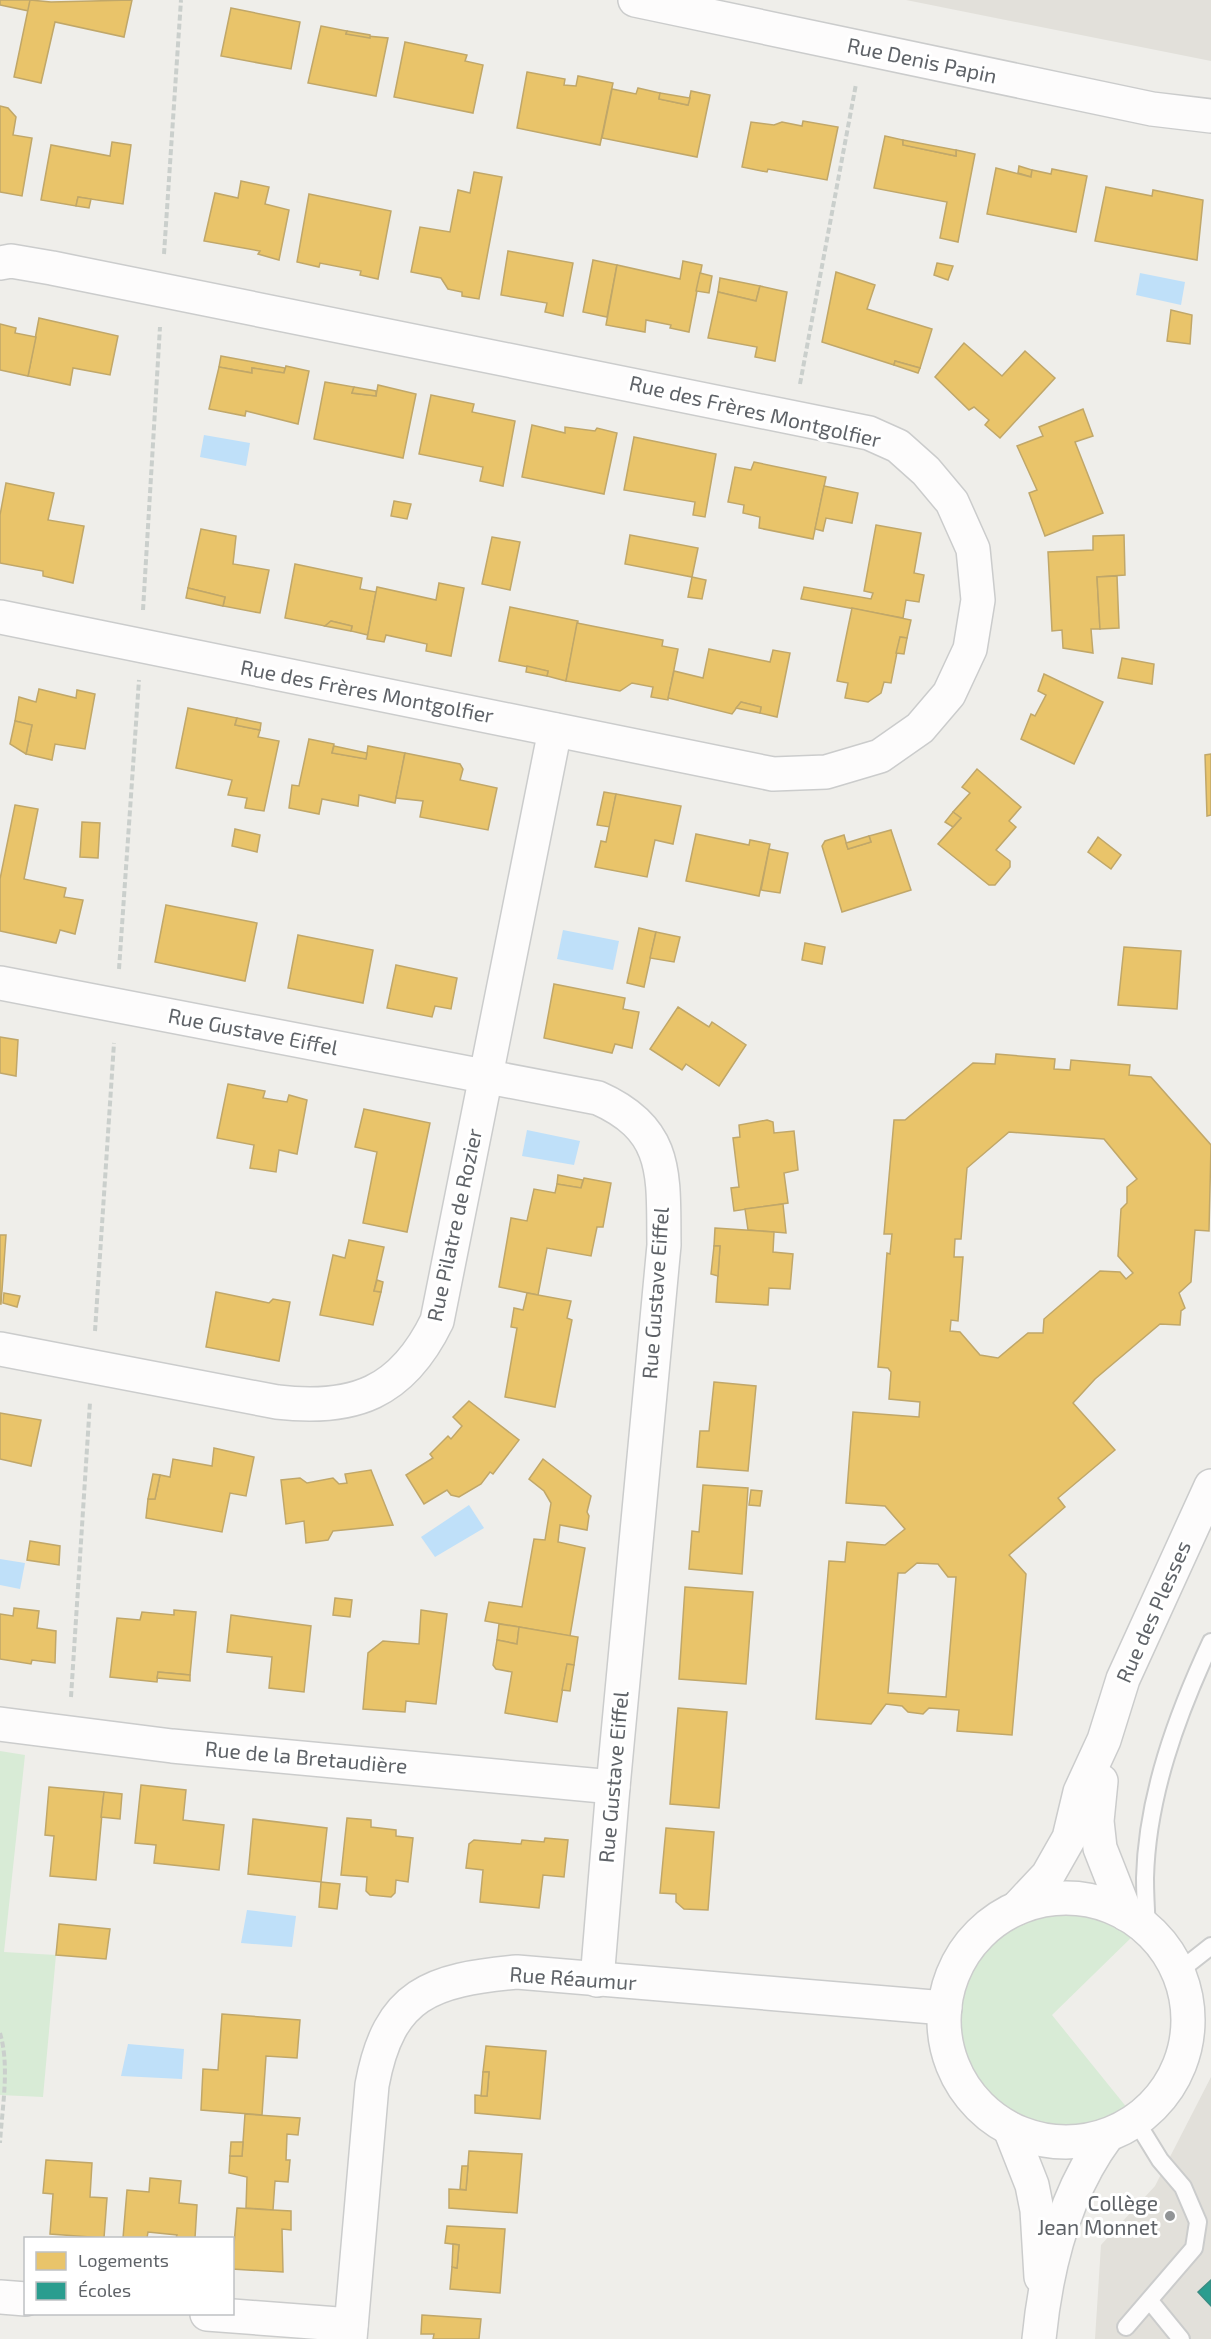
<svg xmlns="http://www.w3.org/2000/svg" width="1211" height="2339" font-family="'Exo 2',sans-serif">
<rect width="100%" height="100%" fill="#efeeea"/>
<g fill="#e2e0da">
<polygon points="906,0 1211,0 1211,61"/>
<polygon points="1211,2077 1211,2339 1095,2339 1101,2245 1155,2186"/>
</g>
<g fill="#d8ebd6">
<polygon points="0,1751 25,1755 4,1952 56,1955 43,2097 0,2095"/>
<path d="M1065,1910L1101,1919L1135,1934L1052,2015L1128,2109C1110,2116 1091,2126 1071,2127C971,2129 920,2007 995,1939C1002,1933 1008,1925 1016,1921C1028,1913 1051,1913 1065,1910Z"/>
</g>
<g fill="#bfe0f9">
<polygon points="1140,273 1185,282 1181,305 1136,295"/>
<polygon points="204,435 250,443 246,466 200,457"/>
<polygon points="563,930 619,941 613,970 557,959"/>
<polygon points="527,1130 580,1141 574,1165 522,1156"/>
<polygon points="469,1505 484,1528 435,1557 421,1537"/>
<polygon points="0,1559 25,1563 20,1589 0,1585"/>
<polygon points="247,1910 296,1916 292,1947 241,1943"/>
<polygon points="128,2044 184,2049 182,2079 121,2076"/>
</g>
<g fill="#e9c46a" stroke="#c0a769" stroke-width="1.5" fill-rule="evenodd">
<polygon points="0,0 30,0 29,11 0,5"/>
<polygon points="30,0 51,2 132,0 124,37 55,22 41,83 14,77"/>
<polygon points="231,8 300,22 291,69 221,56"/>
<polygon points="321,26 347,31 346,34 388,38 376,96 308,83"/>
<polygon points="347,31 370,35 370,38 346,34"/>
<polygon points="405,42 467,55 465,61 483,65 473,113 394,97"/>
<polygon points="527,72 565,79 564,85 576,86 578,76 613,83 600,145 517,128"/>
<polygon points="638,88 660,93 659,99 688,105 691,91 710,95 697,157 602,138 612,89 636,94"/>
<polygon points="660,93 690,98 688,105 659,99"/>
<polygon points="0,106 8,108 16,117 13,135 32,138 22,196 0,192"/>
<polygon points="803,121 838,127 827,180 768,169 767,172 742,167 751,122 774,125 782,122 802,126"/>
<polygon points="885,136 903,140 903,145 956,156 956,150 975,154 958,242 940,238 947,202 874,188"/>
<polygon points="903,140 956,150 956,156 903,145"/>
<polygon points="112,142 131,145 123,204 78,197 76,206 41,200 51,145 110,156"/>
<polygon points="1019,166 1032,170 1031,177 1018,173"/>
<polygon points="996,168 1031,177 1032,170 1051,174 1052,169 1087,176 1076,232 987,214"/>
<polygon points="474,172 502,177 479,299 462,296 462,292 448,289 441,278 411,272 420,227 450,232 458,190 470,193"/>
<polygon points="241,181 269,187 265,204 289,210 279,260 258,254 260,251 204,241 215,193 238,198"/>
<polygon points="1106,187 1152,196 1153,190 1203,200 1197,260 1095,241"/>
<polygon points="309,194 391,211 378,279 360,275 361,271 320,263 319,267 297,262"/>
<polygon points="78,197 91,199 89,208 76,206"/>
<polygon points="508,251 573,263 563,316 545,312 547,303 501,295"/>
<polygon points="593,260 617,265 607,317 583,312"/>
<polygon points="683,261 702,265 689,332 670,328 671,325 646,320 645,332 606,325 617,265 680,279"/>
<polygon points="937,263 953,266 948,280 934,275"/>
<polygon points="836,272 875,285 867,309 932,329 920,368 895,361 894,365 822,342"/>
<polygon points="700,273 712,276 709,293 696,291"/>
<polygon points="720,278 760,286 756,301 718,292"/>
<polygon points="760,286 787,292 775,361 755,357 757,347 708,338 718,292 756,301"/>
<polygon points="1171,310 1192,315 1190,344 1167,341"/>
<polygon points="39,318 118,336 110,375 73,368 70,385 28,376"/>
<polygon points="0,324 16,328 15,333 36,337 28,376 0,370"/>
<polygon points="964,343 1002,376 1025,351 1055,378 1000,438 985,425 989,420 974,407 969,410 935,377"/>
<polygon points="221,356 285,368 284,373 252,368 252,373 219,367"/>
<polygon points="895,361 920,368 918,373 894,365"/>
<polygon points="286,366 309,371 298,424 246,411 245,416 209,409 219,367 252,373 252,368 284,373"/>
<polygon points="325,382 354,387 352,393 376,396 378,385 416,394 403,458 314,439"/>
<polygon points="354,387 376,391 376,396 352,393"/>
<polygon points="431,395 474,404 472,412 515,421 503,486 480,481 483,467 419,454"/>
<polygon points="1083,409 1093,436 1075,442 1103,513 1045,536 1029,493 1037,490 1017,446 1043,436 1039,427"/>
<polygon points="532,425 565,433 565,427 595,431 597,428 617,433 604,494 522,477"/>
<polygon points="634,437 716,454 705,517 693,515 695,502 624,490"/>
<polygon points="754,462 826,477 813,539 759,528 760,517 743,513 744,505 728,502 735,467 751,470"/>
<polygon points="6,483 54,493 48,520 84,526 73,583 43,576 43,571 0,563 0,515"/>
<polygon points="824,486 858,493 852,523 826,518 823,531 815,529"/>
<polygon points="394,501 411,504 407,519 391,516"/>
<polygon points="876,525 921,533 914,573 924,575 919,602 906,600 903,618 801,599 804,587 871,599 873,593 864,591"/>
<polygon points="201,529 236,536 233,564 269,570 260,613 223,606 225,597 188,588"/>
<polygon points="630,535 698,548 692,577 625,564"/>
<polygon points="1124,535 1125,575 1097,577 1100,629 1091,629 1093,653 1063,648 1062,630 1052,631 1048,552 1093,550 1093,536"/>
<polygon points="492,537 520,542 510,590 482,584"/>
<polygon points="295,564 362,578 360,589 376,592 368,635 351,631 352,626 331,621 325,626 285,618"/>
<polygon points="1117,576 1119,628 1100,629 1097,577"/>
<polygon points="692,577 706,580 702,599 688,597"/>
<polygon points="439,583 464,588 451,656 426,651 427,644 386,635 384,642 367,639 377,587 436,600"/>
<polygon points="188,588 225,597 223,606 186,598"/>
<polygon points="510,607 578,621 566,681 547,676 548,671 499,661"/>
<polygon points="852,608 911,620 907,638 900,637 891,683 884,682 881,693 868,702 845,698 848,683 837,681"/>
<polygon points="331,621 352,626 351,631 325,626"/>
<polygon points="577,623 663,640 662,646 678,649 668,700 651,697 653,687 632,683 620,691 566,681"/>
<polygon points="900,637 907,638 904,654 896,653"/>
<polygon points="709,649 770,662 773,650 790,653 777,717 760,713 761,707 741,702 732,714 668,698 674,671 703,678"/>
<polygon points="1122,658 1154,664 1152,684 1118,678"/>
<polygon points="527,666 548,671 547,676 526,672"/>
<polygon points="1044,674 1103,702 1074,764 1021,739 1031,714 1035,716 1046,695 1038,691"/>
<polygon points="39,689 76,698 77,690 95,694 85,749 55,744 52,760 26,754 32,725 15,721 19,697 36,702"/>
<polygon points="741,702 761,707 760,713 736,708"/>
<polygon points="188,708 237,718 235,725 260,730 258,737 279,741 264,811 245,808 247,798 228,795 232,780 176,768"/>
<polygon points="237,718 261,723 260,730 235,725"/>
<polygon points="15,721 32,725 26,754 10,744"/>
<polygon points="309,739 334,744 332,753 366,759 368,746 405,753 395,803 359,795 358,806 322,799 319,814 289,808 292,785 299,786"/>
<polygon points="334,746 367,753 366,759 332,753"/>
<polygon points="405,753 460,764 463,769 460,780 497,788 488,830 420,817 423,801 396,798"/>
<polygon points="1211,754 1211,815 1207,816 1205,755"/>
<polygon points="977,769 1021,807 1009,821 1016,827 996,850 1010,861 1010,867 995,885 989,885 938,844 961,818 953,812 970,793 962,787"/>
<polygon points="604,792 616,794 610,827 597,825"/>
<polygon points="616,794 681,806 673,844 655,840 647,877 595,867 601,841 606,842"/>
<polygon points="15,805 38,809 24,879 66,888 64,897 83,900 75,934 60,930 56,943 0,931 0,879"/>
<polygon points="953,812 961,818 953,827 945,822"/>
<polygon points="82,822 100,823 98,858 80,857"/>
<polygon points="235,829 260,835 257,852 232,846"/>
<polygon points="891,830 911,890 842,912 822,846 825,841 844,835 848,849 871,842 869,836"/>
<polygon points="696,834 749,845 750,840 770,844 759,896 686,881"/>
<polygon points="869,836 871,842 848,849 846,843"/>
<polygon points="1098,837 1121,855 1111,869 1088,852"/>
<polygon points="769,849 788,853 780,893 761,890"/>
<polygon points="166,905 257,923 245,981 155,962"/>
<polygon points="639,928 656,932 644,987 627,983"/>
<polygon points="656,932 680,937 674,962 650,958"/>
<polygon points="298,935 373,950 363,1003 288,988"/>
<polygon points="805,943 825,947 822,964 802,960"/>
<polygon points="1124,947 1181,951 1177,1009 1118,1005"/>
<polygon points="396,965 457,978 451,1009 435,1006 432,1017 387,1008"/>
<polygon points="554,984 625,998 623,1009 639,1012 632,1048 615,1044 612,1053 544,1038"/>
<polygon points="678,1007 709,1027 712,1022 746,1045 719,1086 686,1064 682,1070 650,1049"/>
<polygon points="0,1037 18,1040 16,1076 0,1073"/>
<path d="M996,1054L1055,1059L1054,1069L1070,1070L1071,1060L1130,1065L1129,1075L1151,1077L1211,1145L1209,1231L1195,1230L1191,1282L1179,1293L1185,1308L1181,1311L1180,1325L1160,1324L1095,1379L1073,1403L1115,1450L1058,1498L1065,1507L1009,1555L1026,1574L1012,1735L957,1731L959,1710L929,1708L923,1714L908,1712L902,1706L886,1704L871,1724L816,1719L829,1561L845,1562L847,1542L885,1545L905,1529L885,1506L846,1503L853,1412L919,1417L920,1402L889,1399L891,1372L888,1368L878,1367L887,1253L890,1254L892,1234H884L894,1120H905L973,1063L995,1064ZM1009,1132L1104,1139L1137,1179L1127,1187V1203L1121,1209L1118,1256L1133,1273L1126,1279L1120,1272L1100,1271L1044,1319L1043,1333H1028L998,1358L980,1355L960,1332L950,1331L951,1320L958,1321L963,1257H954L955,1239H961L967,1168ZM917,1563L938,1564L948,1577H956L946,1697L888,1693L898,1573H905Z"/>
<polygon points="228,1084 265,1091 263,1098 287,1102 289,1095 307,1100 297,1154 279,1150 276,1172 250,1168 254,1145 217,1138"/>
<polygon points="364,1109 430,1123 407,1232 363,1223 377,1152 355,1147"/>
<polygon points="767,1120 773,1122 774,1133 794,1131 798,1170 784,1173 788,1203 734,1211 731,1188 739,1187 733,1138 740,1137 739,1125"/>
<polygon points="558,1175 583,1180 581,1188 557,1184"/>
<polygon points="584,1178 611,1183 603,1227 597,1227 591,1256 547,1248 538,1295 499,1287 511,1218 527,1221 534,1189 555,1193 557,1184 581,1188"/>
<polygon points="783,1204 786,1233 748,1230 745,1209"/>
<polygon points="715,1228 774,1232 773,1252 793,1254 790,1289 769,1288 768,1305 716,1302 720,1246 714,1246"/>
<polygon points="0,1235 6,1235 1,1304 0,1304"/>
<polygon points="349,1240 384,1247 374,1291 381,1292 373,1325 320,1315 333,1255 345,1258"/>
<polygon points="714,1246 720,1246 718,1276 711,1274"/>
<polygon points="377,1280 383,1282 381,1292 374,1291"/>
<polygon points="216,1292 269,1303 273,1299 290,1302 279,1361 206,1347"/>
<polygon points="4,1293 20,1296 17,1307 3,1303"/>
<polygon points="527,1293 571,1301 567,1318 572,1320 555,1407 505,1397 517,1328 511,1327 514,1308 523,1310"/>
<polygon points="714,1382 756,1386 748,1471 697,1467 700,1431 709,1431"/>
<polygon points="469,1401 519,1440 493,1474 490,1472 481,1484 459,1497 451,1495 447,1490 424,1504 406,1475 433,1458 430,1454 448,1436 451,1439 462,1426 453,1417"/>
<polygon points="0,1413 41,1420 31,1466 0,1459"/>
<polygon points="214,1448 254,1457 246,1496 230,1493 222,1532 146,1518 148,1499 155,1499 160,1475 170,1477 173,1459 212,1466"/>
<polygon points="543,1459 591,1496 587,1512 589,1516 587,1530 560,1525 558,1542 585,1548 570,1636 485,1621 489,1602 522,1607 534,1539 545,1540 551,1503 544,1491 529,1479"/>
<polygon points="371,1470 393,1525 333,1531 328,1540 306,1543 304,1521 286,1524 281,1480 300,1478 307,1483 333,1478 339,1484 347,1483 345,1474"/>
<polygon points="153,1474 160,1475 155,1499 148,1499"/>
<polygon points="703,1485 748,1488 742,1574 689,1569 692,1531 699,1532"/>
<polygon points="751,1490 762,1491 760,1506 749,1505"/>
<polygon points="30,1541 60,1546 59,1565 27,1560"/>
<polygon points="685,1587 753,1592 746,1684 679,1679"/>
<polygon points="335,1598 352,1600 350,1617 333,1615"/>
<polygon points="14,1608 39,1611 37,1628 56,1631 55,1663 32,1660 31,1664 0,1659 0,1614 13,1616"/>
<polygon points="174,1610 196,1612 190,1675 158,1672 157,1682 110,1677 117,1618 140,1620 142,1612 174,1615"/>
<polygon points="421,1610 447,1614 436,1704 406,1701 405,1712 363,1709 368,1653 383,1641 419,1644"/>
<polygon points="231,1615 311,1626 304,1692 269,1688 272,1657 227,1652"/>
<polygon points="499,1624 519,1627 517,1644 497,1640"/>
<polygon points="519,1627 578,1637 574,1665 567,1664 557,1722 505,1713 512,1672 496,1669 493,1665 497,1640 517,1644"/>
<polygon points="567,1664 574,1665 570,1691 562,1690"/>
<polygon points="158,1672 190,1675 190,1681 157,1678"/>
<polygon points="678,1708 727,1712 719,1808 670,1804"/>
<polygon points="141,1785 186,1790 183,1820 224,1825 219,1870 154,1863 156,1845 135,1843"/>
<polygon points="49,1787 104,1792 96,1880 50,1876 54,1836 45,1835"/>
<polygon points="104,1792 122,1794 120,1819 101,1817"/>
<polygon points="347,1818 371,1820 371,1827 396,1830 396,1836 413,1838 408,1882 396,1880 395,1893 391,1897 370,1895 366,1891 367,1877 341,1875"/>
<polygon points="253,1819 327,1828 321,1882 248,1874"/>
<polygon points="666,1828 714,1832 708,1910 684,1909 676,1902 676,1894 660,1893"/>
<polygon points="545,1838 568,1840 564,1877 543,1875 539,1908 480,1902 483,1870 466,1868 469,1844 474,1840 521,1844 522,1840 544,1842"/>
<polygon points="321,1882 340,1884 337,1909 319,1907"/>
<polygon points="59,1924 110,1929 106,1959 56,1955"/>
<polygon points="222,2014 300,2020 297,2058 266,2056 262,2115 201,2110 203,2069 218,2070"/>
<polygon points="486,2046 546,2051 540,2119 475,2113 475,2095 487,2096 489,2072 483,2072"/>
<polygon points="483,2072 489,2072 487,2096 481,2096"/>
<polygon points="245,2114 300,2118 298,2135 287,2134 286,2160 290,2160 288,2182 275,2181 273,2210 246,2208 247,2177 229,2173 230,2156 242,2156"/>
<polygon points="231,2142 243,2142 242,2156 230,2156"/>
<polygon points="469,2151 522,2154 517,2213 449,2208 449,2189 466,2190"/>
<polygon points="46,2160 92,2163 90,2197 107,2198 104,2238 50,2234 53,2194 43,2193"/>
<polygon points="462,2166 468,2166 466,2190 460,2189"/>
<polygon points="150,2178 181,2181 179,2203 197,2205 195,2238 176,2238 177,2235 148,2232 147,2238 123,2238 127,2190 149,2192"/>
<polygon points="237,2208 291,2211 291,2230 282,2229 283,2272 232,2269"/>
<polygon points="447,2226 505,2229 500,2293 450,2289 452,2267 457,2268 459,2245 445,2243"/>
<polygon points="453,2244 459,2245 457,2268 452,2267"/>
<polygon points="422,2315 481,2319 479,2339 433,2339 434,2334 421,2334"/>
</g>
<polygon fill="#2a9d8f" stroke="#3a8c83" stroke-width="1.5" points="1211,2280 1211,2306 1198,2292"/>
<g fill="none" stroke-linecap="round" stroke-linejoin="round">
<g stroke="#cbcccc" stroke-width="20">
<g id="service">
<path d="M1147,1928C1146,1912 1145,1894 1145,1878C1147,1796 1177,1715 1211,1642"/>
<polyline points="1178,1972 1211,1946"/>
<polyline points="1150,2301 1181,2339"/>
<polyline points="1126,2327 1194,2248 1198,2222 1183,2187 1160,2160 1136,2121"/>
</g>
</g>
<g stroke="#cbcccc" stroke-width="36">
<g id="minor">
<polyline points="635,0 1152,109 1211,116"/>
<polyline points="0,263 11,261 52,268 869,433 898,446 926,471 952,502 973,549 978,600 970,649 949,694 920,728 880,756 826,772 773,774 0,617"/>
<path d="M0,983L598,1098C670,1130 663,1176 664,1245L613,1787L597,1980"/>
<path d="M0,1349L277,1402C354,1411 402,1393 437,1321L555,730"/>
<polyline points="0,1724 172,1746 613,1787"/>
<polyline points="0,2297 26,2299"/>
<polyline points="207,2314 351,2325"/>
<path d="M350,2339L372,2085C389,1993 431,1980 517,1972L945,2008"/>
</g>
</g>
<g stroke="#cbcccc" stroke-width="36">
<g id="tertiary">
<polyline points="1101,1781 1097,1821 1100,1848 1126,1914"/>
<circle cx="1066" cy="2020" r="122"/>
<polyline points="1017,1908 1048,1875 1069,1838 1080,1792 1104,1740 1123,1679 1211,1486"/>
<polyline points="1010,2129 1032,2185 1037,2210 1041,2277"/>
<path d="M1039,2339C1046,2267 1064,2194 1107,2136"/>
</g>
</g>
<g stroke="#cacfcc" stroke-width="4" stroke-dasharray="6 3" stroke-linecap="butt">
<polyline points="164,254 181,0"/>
<polyline points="800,384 856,84"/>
<polyline points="143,610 160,327"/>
<polyline points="119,969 139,680"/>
<polyline points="95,1331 114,1043"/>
<polyline points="71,1697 90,1402"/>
<path d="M0,2033C10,2067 2,2108 0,2143"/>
</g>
<use href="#service" stroke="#fdfcfc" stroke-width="16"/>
<use href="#minor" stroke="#fdfcfc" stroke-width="33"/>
<use href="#tertiary" stroke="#fdfcfc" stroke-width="33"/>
</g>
<circle fill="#919496" stroke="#fff" stroke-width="2" cx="1170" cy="2216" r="6"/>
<g text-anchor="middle" stroke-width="6" stroke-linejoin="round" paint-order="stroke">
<g font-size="21" fill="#5f6368" stroke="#fff">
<text transform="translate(922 61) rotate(12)" y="7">Rue Denis Papin</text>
<text transform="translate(755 412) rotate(13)" y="7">Rue des Frères Montgolfier</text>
<text transform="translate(367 692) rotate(11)" y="7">Rue des Frères Montgolfier</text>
<text transform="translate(253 1032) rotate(11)" y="7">Rue Gustave Eiffel</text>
<text transform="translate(455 1225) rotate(-78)" y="7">Rue Pilatre de Rozier</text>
<text transform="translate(656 1293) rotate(-86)" y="7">Rue Gustave Eiffel</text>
<text transform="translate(1154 1612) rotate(-66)" y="7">Rue des Plesses</text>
<text transform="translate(306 1758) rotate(5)" y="7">Rue de la Bretaudière</text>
<text transform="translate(614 1777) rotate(-85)" y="7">Rue Gustave Eiffel</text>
<text transform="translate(573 1979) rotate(4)" y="7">Rue Réaumur</text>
</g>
<g font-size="21" fill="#5f6368" stroke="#fff" text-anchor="end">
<text x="1158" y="2211">Collège<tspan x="1158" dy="24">Jean Monnet</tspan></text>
</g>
</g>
<rect x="24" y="2237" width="210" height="78" fill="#ffffff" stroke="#bfc1c3" stroke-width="1.5"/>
<rect x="36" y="2252" width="30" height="18" fill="#e9c46a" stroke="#bfc1c3" stroke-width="1.5"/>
<text x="78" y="2267" font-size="18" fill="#5f6368">Logements</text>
<rect x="36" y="2282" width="30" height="18" fill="#2a9d8f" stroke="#bfc1c3" stroke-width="1.5"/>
<text x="78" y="2297" font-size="18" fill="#5f6368">Écoles</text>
</svg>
